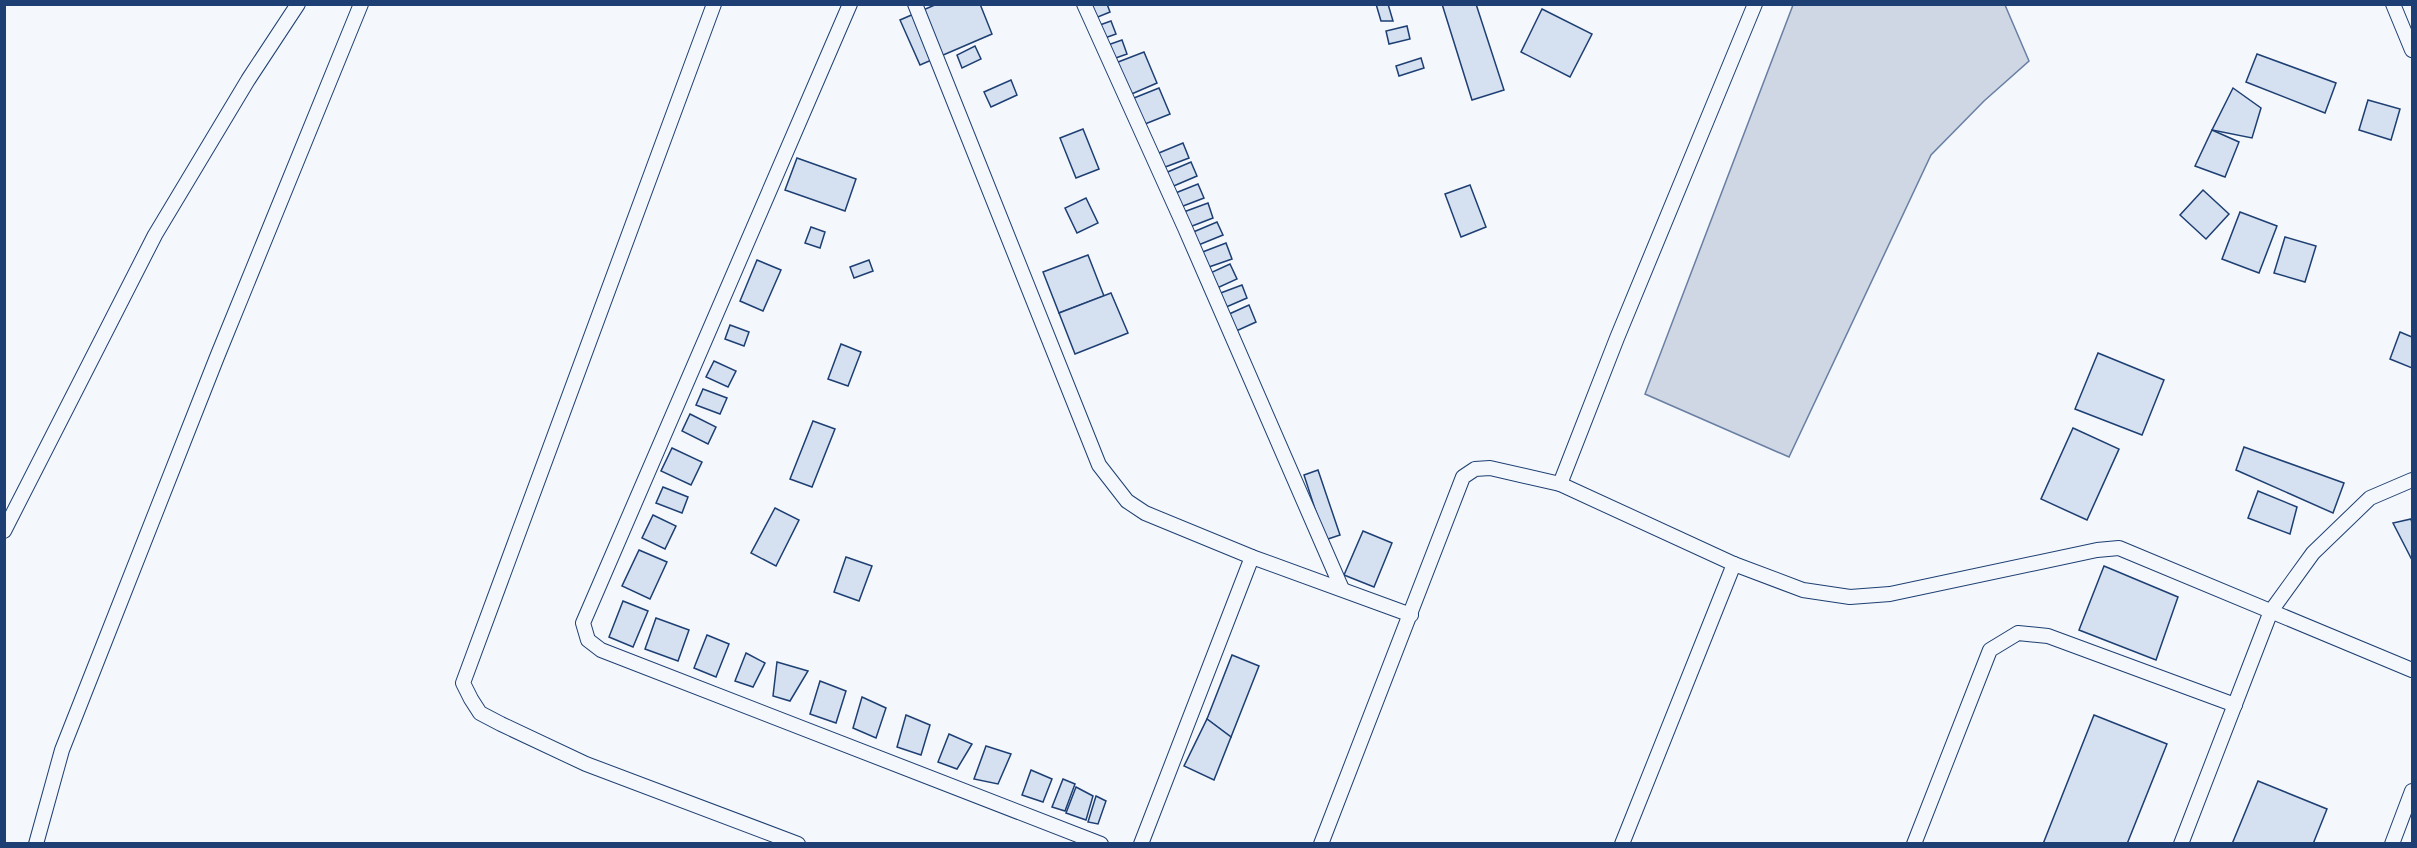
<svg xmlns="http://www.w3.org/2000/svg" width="2417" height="848" font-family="'Golos Text',sans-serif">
<rect width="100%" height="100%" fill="#f4f7fb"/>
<polygon fill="#cfd7e4" stroke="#687fa3" stroke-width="1.5" points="1793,5 2005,5 2029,61 1984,101 1931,155 1789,457 1645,394"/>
<g fill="#d5e0f0" stroke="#1d3f73" stroke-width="1.5">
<polygon points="937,4 980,4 992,34 920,65 900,20"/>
<polygon points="1091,4 1107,4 1110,12 1093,19"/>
<polygon points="1376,4 1388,4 1393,21 1381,21"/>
<polygon points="1442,4 1476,4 1504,90 1472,100"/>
<polygon points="1542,9 1592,34 1570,77 1521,52"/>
<polygon points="1111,21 1116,34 1102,39 1097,26"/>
<polygon points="1407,26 1410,39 1389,44 1386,31"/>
<polygon points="1122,40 1127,54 1110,60 1105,46"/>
<polygon points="975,46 981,59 962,68 957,55"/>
<polygon points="1144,52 1157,83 1127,96 1113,64"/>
<polygon points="2257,54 2336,83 2325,113 2246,82"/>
<polygon points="1421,58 1424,68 1399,76 1396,66"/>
<polygon points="1011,80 1017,95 991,107 984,92"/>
<polygon points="1159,88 1170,114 1140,126 1129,100"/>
<polygon points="2233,88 2261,108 2252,138 2212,130"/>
<polygon points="2368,100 2400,109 2391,140 2359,130"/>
<polygon points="1083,129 1099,169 1076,178 1060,138"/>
<polygon points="2212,130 2239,142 2225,177 2195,166"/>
<polygon points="1183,143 1189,158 1160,169 1154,155"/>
<polygon points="797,158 856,179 845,211 785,190"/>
<polygon points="1191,162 1197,176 1169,188 1163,174"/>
<polygon points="1198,184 1204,198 1178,208 1173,194"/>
<polygon points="1470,185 1486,227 1461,237 1445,194"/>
<polygon points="2203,190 2229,214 2206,239 2180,215"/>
<polygon points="1086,198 1098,223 1077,233 1065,208"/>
<polygon points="1208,203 1213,218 1187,228 1181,213"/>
<polygon points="2240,212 2277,226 2259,273 2222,259"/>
<polygon points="1217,222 1223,235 1196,246 1191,233"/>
<polygon points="811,227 825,232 820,248 805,243"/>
<polygon points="2285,237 2316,246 2305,282 2274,273"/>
<polygon points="1226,243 1232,259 1206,268 1200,253"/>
<polygon points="1088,255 1104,296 1059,313 1043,272"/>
<polygon points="757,260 781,270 763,311 740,301"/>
<polygon points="869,260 873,271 854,278 850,267"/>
<polygon points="1230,264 1237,279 1215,289 1208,274"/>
<polygon points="1242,285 1247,298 1224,308 1218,294"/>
<polygon points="1111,293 1128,333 1075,354 1059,313"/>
<polygon points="1249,305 1256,322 1234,332 1227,315"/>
<polygon points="730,325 749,332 744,346 725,339"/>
<polygon points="2400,332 2412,337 2412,368 2390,359"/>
<polygon points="841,344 861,352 848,386 828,379"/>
<polygon points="2098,353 2164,380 2142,435 2075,409"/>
<polygon points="714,361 736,371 728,387 706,377"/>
<polygon points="703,389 727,398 720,414 696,405"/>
<polygon points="690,414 716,427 708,444 682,431"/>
<polygon points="813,421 835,429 812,487 790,479"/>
<polygon points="2073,428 2119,449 2087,520 2041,499"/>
<polygon points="2244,447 2344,483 2333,513 2236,470"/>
<polygon points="672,448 702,462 691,485 661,471"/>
<polygon points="1318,470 1340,535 1325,540 1304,475"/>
<polygon points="663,487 688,497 682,513 656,503"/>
<polygon points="2258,491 2297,507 2290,534 2248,518"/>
<polygon points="775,508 799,520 776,566 751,553"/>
<polygon points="653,515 676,526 665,549 642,538"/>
<polygon points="2411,519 2412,523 2412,560 2393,523"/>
<polygon points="1363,531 1392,543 1374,587 1344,575"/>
<polygon points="639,550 667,562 650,599 622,586"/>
<polygon points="846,557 872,566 859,601 834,592"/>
<polygon points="2104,566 2178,597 2156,660 2079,630"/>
<polygon points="623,601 648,611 633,647 609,637"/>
<polygon points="656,618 689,630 678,661 645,649"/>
<polygon points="707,635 729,644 716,677 694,668"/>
<polygon points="746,653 765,663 753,687 735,681"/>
<polygon points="1232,655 1259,666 1231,737 1207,719"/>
<polygon points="777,662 808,671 790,701 773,696"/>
<polygon points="820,681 846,691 836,723 810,714"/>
<polygon points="862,697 886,708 876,738 853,728"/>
<polygon points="906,715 930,725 921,755 897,747"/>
<polygon points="2094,715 2167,744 2127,844 2043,844"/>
<polygon points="1207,719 1231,737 1214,780 1184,766"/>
<polygon points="949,734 972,744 957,769 938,762"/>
<polygon points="986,746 1011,754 998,784 974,779"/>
<polygon points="1031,770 1052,779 1043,802 1022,795"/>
<polygon points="1063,779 1075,784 1065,811 1052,807"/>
<polygon points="2258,781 2327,809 2313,844 2232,844"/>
<polygon points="1076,787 1093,796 1086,820 1066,813"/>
<polygon points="1096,796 1106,801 1098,824 1088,822"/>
</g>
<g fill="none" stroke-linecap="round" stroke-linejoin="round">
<g stroke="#1d3f73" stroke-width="16">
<g id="lane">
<polyline points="714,4 463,683 471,699 480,713 501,724 586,764 798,844"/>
<polyline points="850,4 583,623 588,640 601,650 1101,844"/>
<polyline points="915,4 1099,465 1127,501 1145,513 1252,557 1411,615"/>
<polyline points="1084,4 1185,228 1342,589"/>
<polyline points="1755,4 1617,338 1560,484 1734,564 1803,590 1850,597 1890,594 2097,550 2119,548 2412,670"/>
<polyline points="2393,4 2412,50"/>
<polyline points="4,531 155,235 248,80 298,4"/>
<polyline points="36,844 62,750 217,357 361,4"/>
<polyline points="1141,844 1252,557"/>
<polyline points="1321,844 1463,477 1475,469 1490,468 1560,484"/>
<polyline points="1622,844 1734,564"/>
<polyline points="1914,844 1990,650 2018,633 2048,636 2235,705"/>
<polyline points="2181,844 2271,611 2313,553 2370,498 2412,480"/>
<polyline points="2392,844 2412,791"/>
</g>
</g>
<use href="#lane" stroke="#f4f7fb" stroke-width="14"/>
</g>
<rect width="2417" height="848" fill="none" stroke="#1d3f73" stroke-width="12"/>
</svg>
